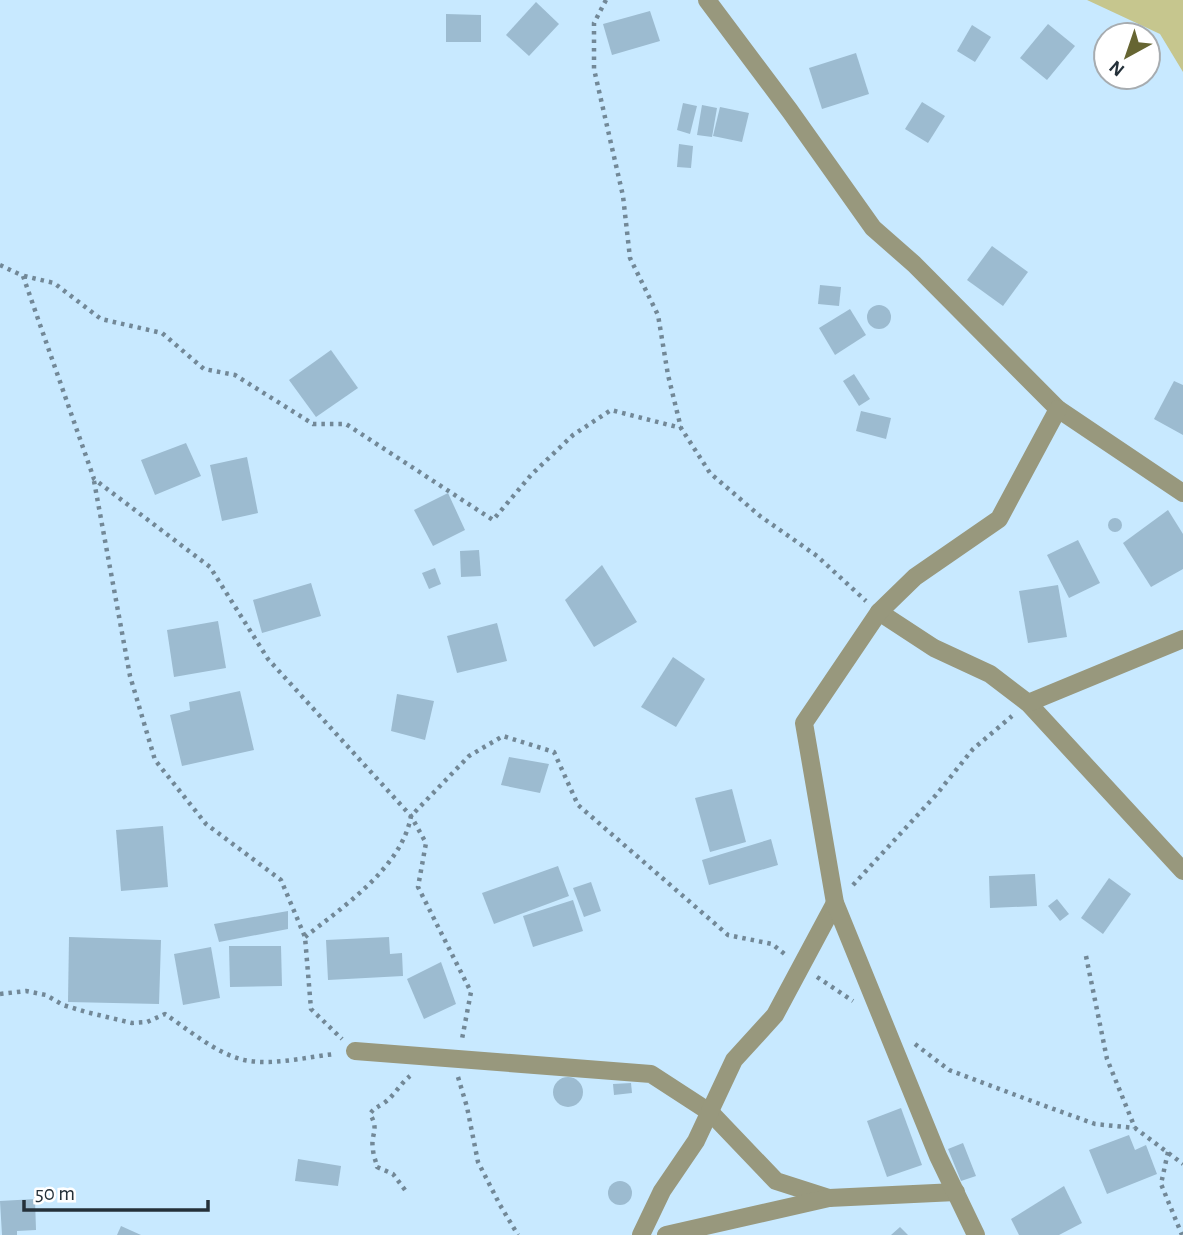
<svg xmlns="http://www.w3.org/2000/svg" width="1183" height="1235" font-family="'Alegreya Sans',sans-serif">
<rect width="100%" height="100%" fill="#c8e9ff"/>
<polygon fill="#c6c68e" points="1087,0 1183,0 1183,72 1160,34"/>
<g fill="#9cbbd0">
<polygon points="536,2 559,24 529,56 506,35"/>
<polygon points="650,11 660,41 612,55 603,24"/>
<polygon points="446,14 481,15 481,42 446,42"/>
<polygon points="1048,24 1075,46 1047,80 1020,58"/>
<polygon points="972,25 991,37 975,62 957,51"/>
<polygon points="856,53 869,94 822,109 809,68"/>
<polygon points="922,102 945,116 928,143 905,129"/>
<polygon points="683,103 697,106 690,134 677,130"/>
<polygon points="702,105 717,108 712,137 697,135"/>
<polygon points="720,107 749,113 742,142 713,136"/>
<polygon points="679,144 693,146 691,168 677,167"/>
<polygon points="992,246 1028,272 1003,306 967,280"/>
<polygon points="820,285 841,287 839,306 818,304"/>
<circle cx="879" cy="317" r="12"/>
<polygon points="850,309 866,335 835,355 819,328"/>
<polygon points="331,350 358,388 316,417 289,380"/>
<polygon points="854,374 870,399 859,406 843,381"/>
<polygon points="1174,381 1183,385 1183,435 1154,419"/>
<polygon points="861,411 891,418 886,439 856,431"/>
<polygon points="186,443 201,476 155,495 141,460"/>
<polygon points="247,457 258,513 222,521 210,465"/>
<polygon points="448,493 465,530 433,546 414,510"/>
<polygon points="1168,510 1183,534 1183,569 1151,587 1123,543"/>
<circle cx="1115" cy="525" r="7"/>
<polygon points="1078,540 1100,583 1069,598 1047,555"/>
<polygon points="479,550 481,576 461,577 460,551"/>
<polygon points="602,565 637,622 594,647 565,600"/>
<polygon points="435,568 441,584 429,589 422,573"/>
<polygon points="311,583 321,616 262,633 253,600"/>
<polygon points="1058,585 1067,637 1028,643 1019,591"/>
<polygon points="218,621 226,668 174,677 167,630"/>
<polygon points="497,623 507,661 457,673 447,636"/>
<polygon points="673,657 705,679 676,727 641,707"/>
<polygon points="240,691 254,750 182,766 170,715 190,710 189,702"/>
<polygon points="397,694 434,701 425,740 391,731"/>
<polygon points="509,757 549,764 540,793 501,785"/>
<polygon points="732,789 746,842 710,852 695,798"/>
<polygon points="163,826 168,887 121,891 116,830"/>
<polygon points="771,839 778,865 709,885 702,860"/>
<polygon points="558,866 569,896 494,924 482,893"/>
<polygon points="1035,874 1037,906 990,908 989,876"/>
<polygon points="1109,878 1131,894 1103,934 1081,918"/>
<polygon points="591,882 601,911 584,917 573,888"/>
<polygon points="1057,899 1069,914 1060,921 1048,906"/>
<polygon points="573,900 583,931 533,947 523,916"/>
<polygon points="288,911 288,929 219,942 214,924"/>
<polygon points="69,937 161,940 159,1004 68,1002"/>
<polygon points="389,937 390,954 402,953 403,976 328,980 326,940"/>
<polygon points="229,946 281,946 282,986 230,987"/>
<polygon points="211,947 220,998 183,1005 174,954"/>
<polygon points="441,962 456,1004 424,1019 407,979"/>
<circle cx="568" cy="1092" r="15"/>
<polygon points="631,1083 632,1093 614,1095 613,1084"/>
<polygon points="901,1108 922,1165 887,1177 867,1121"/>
<polygon points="1129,1135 1135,1150 1146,1145 1157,1174 1107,1194 1089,1150"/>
<polygon points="963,1143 976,1176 961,1181 948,1149"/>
<polygon points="298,1159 341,1166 338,1186 295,1181"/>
<circle cx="620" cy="1193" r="12"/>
<polygon points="1064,1186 1082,1223 1059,1235 1019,1235 1011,1219"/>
<polygon points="35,1199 36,1230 17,1231 17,1235 2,1235 0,1201"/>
<polygon points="121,1226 141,1235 117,1235"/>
<polygon points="900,1227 908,1235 891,1235"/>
</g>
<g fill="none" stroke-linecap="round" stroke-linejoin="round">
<g stroke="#728897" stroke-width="4.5" stroke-dasharray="3.5 5" stroke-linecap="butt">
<polyline points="606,0 594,23 594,69 623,196 630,258 658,315 668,375 681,428 710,473 760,516 817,556 866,601"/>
<polyline points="0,265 23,276 94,479 210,567 268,659 411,816 426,843 418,887 471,992 462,1039"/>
<polyline points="24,276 54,283 101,319 162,333 204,369 235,375 313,424 346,424 493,520 531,475 573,435 611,410 681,428"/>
<polyline points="94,481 130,676 155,760 206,824 281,880 305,937 311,1009 342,1039"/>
<polyline points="853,885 936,795 973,749 1012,716"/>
<path d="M305,937C344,906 402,867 411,816L469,756L503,736L554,752L578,805L728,935L772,944L787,956"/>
<polyline points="1086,956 1107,1059 1135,1128"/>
<polyline points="817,977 853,1001"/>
<path d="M0,994L26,991L46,995L63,1005L86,1012L132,1023L147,1022L165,1014C189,1030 215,1053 244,1060C273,1066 306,1057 335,1054"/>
<polyline points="915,1044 949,1070 1037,1103 1095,1124 1135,1128 1183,1164"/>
<polyline points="458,1077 467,1107 478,1162 500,1205 518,1235"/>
<polyline points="1168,1152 1161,1184 1182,1235"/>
<path d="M405,1190L393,1174L377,1167C376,1161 373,1155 373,1149C370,1134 380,1131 370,1114C374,1108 378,1107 384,1103C394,1096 400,1084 410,1076"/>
</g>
<g stroke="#98987d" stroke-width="18">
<polyline points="707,0 790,111 873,228 914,264 1058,409 1183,493"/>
<polyline points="879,612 934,648 990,674 1028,703 1183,871"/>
<polyline points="1028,703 1183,639"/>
<polyline points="355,1051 651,1074 711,1113 776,1181 829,1198"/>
<polyline points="641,1235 662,1191 696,1141 734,1060 775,1015 835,903"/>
<polyline points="666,1235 829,1198 956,1192"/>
<polyline points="976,1235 938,1156 835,903 804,723 879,612 915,577 999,519 1058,409"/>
</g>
</g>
<g transform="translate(1127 56) rotate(220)"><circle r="33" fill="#ffffff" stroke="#a7acb0" stroke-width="2"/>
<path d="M0-5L12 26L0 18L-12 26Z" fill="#666532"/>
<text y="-10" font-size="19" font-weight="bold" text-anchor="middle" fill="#243039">N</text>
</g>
<path d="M24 1200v10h184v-10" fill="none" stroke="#243039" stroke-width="3.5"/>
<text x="35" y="1200" font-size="21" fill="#243039" stroke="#ffffff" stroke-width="5" paint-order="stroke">50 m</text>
</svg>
